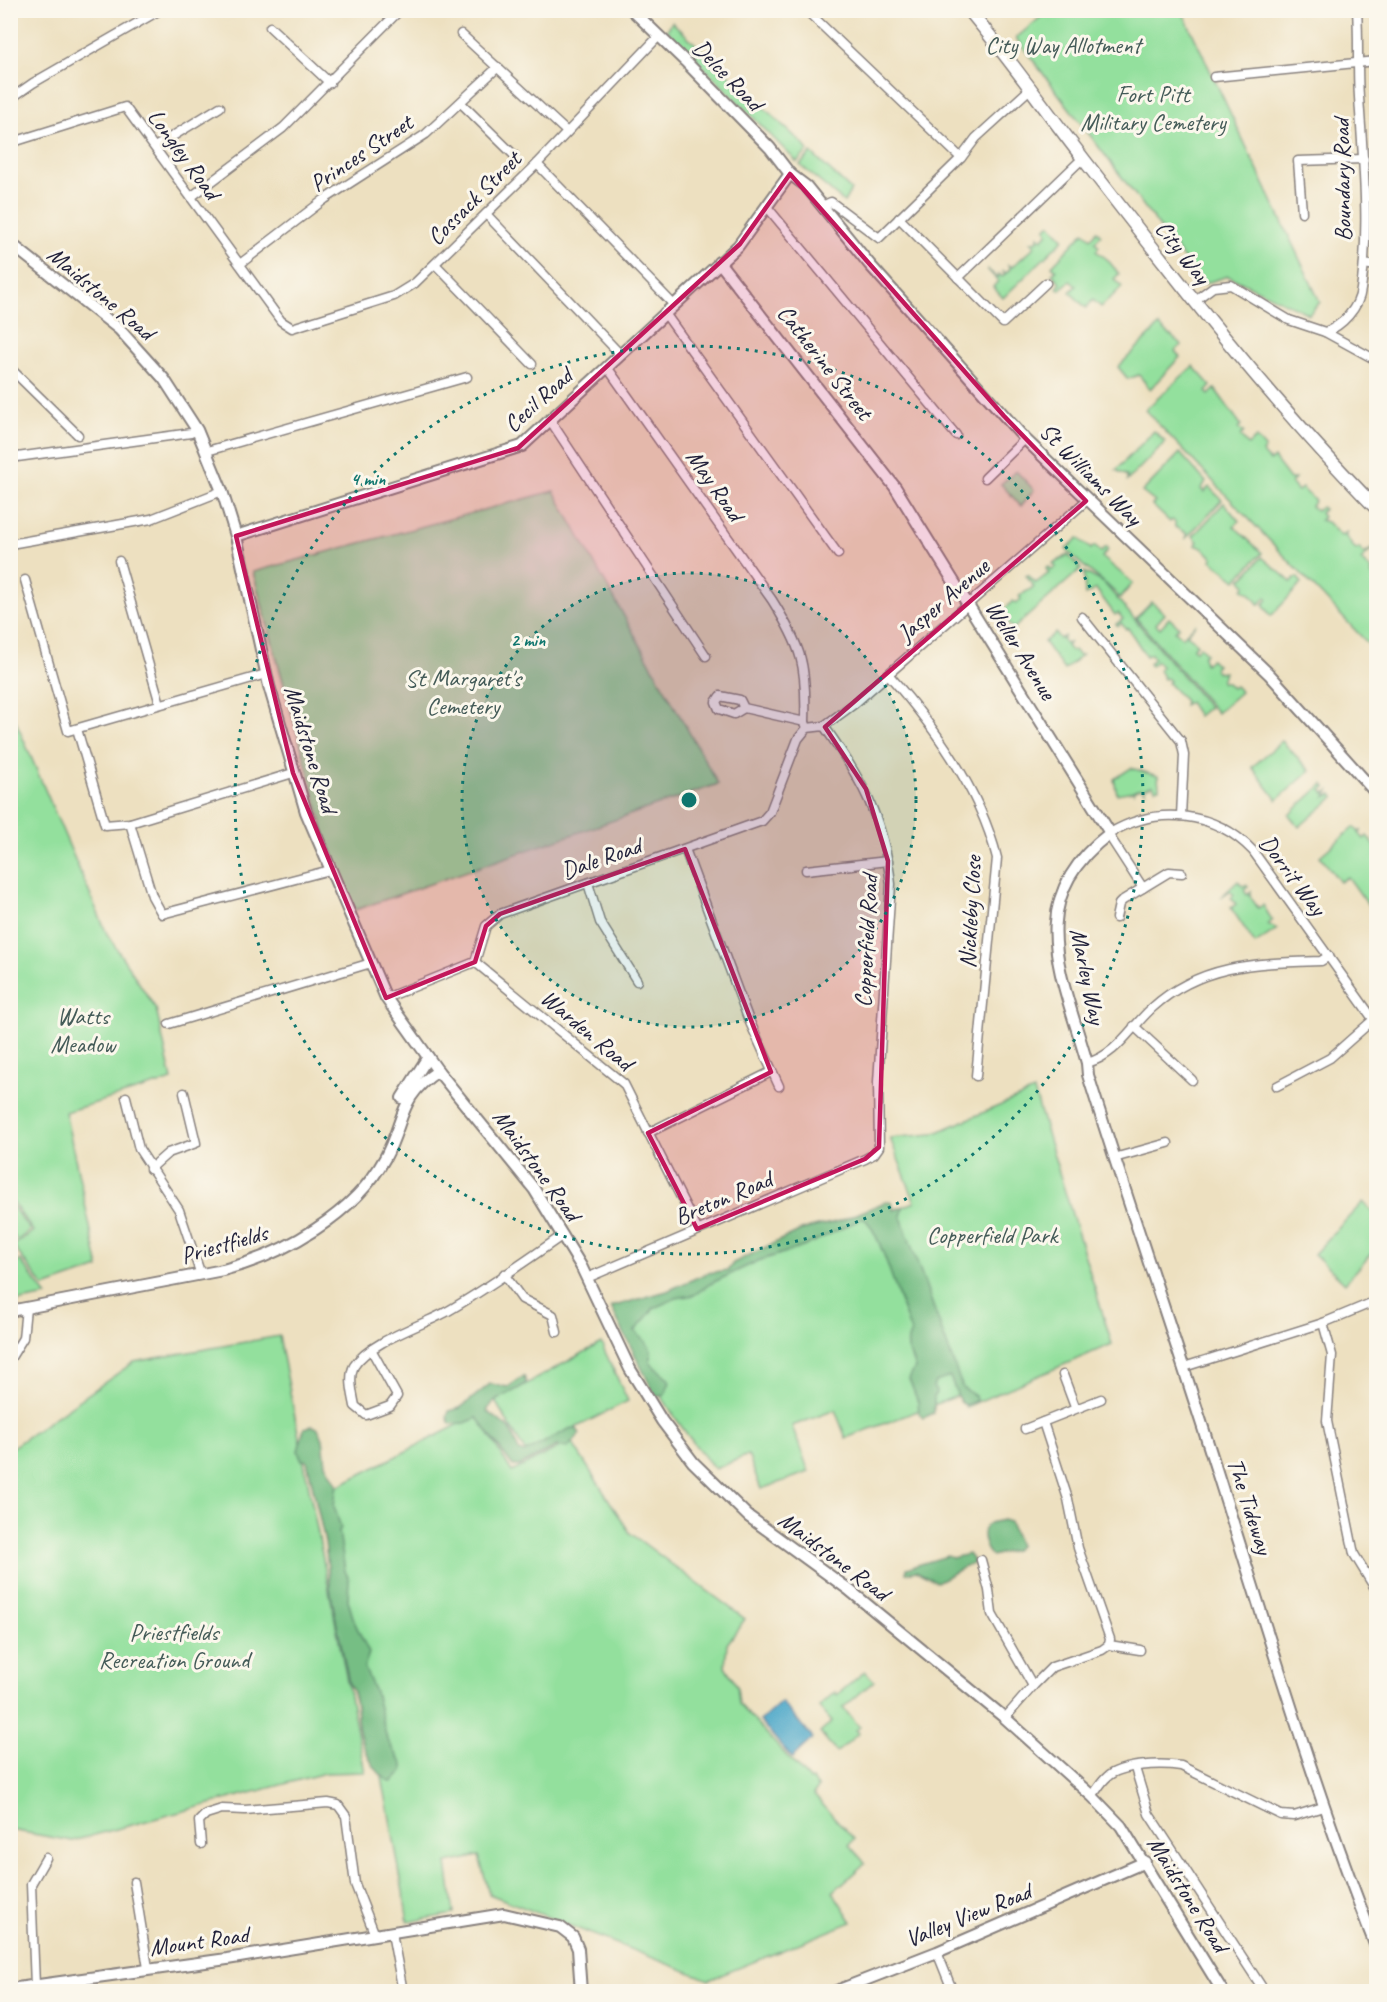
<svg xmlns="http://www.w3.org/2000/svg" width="1387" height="2002" font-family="Caveat,sans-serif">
<rect width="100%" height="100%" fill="#fbf7ec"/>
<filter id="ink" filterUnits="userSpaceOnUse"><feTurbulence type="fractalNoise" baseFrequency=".0167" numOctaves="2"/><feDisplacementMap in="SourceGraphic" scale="12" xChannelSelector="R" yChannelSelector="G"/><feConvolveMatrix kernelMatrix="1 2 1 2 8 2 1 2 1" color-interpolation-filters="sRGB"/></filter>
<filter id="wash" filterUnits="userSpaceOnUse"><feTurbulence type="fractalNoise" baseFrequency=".008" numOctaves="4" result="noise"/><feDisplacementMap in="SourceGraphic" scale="24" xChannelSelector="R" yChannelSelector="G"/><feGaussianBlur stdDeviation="1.35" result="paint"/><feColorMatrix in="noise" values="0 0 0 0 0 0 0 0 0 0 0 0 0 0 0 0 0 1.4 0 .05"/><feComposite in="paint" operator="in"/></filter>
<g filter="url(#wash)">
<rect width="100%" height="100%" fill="#ede0c0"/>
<g fill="#93e09d" stroke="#5a816c" stroke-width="1.5">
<polygon points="1048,11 1182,11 1320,302 1309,314 1228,276 1203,284 1016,38"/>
<polygon points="672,22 804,145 808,151 797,162 667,30"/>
<polygon points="811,153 851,190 844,202 800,165"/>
<polygon points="1050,224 1064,239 1003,298 993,287 998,281 987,269 998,278 999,274 1002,277 1005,274 1002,271 1006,273 1010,269 1008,265 1012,267 1035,246 1031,242 1038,241 1038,236 1042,239 1047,234 1046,228"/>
<polygon points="1097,231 1101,235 1095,242 1099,247 1096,251 1107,259 1119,274 1114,279 1122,287 1101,307 1093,300 1086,308 1070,292 1076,286 1070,281 1059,290 1057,288 1061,283 1052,274 1056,270 1052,266 1084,232 1091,238"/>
<polygon points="1159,326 1182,345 1175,351 1180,357 1150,389 1139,375 1128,379 1118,367"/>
<polygon points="1193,366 1211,386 1206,392 1209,395 1215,389 1241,425 1238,428 1244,432 1240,436 1248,445 1256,438 1265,448 1262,452 1270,461 1274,458 1290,479 1295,479 1291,483 1298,491 1302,488 1315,501 1311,506 1316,511 1321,507 1324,509 1320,513 1323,517 1320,520 1327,522 1341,536 1348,531 1345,536 1356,550 1359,548 1364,554 1374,547 1361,560 1372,571 1370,573 1375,578 1376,576 1376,652 1145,410"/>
<polygon points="1154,431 1165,442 1127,481 1127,476 1116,470"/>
<polygon points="1180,453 1206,482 1201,489 1204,492 1209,487 1222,500 1186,538 1186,533 1175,527 1175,522 1172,520 1170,522 1152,505 1155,502 1142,492"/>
<polygon points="1016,471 1034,490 1021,506 1001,484"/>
<polygon points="554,491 718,784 355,910 326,838 253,572"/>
<polygon points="1224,503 1239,521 1234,526 1262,553 1236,580 1211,560 1213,558 1203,548 1195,545 1198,542 1193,536"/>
<path d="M1078,538L1091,549L1094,546L1101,552L1106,547L1108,550L1102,557L1133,583L1120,598C1104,579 1083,569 1066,549Z"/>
<polygon points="1068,555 1081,569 1013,629 1000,613 1013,601 1016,604 1021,599 1019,596 1034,587 1026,576 1028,575 1036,583 1049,573 1046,569 1049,567 1052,570 1056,567 1053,564"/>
<polygon points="1262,557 1291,582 1297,577 1302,583 1271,616 1263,605 1268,599 1266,597 1259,605 1250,593 1243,589 1246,585 1241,580"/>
<polygon points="1084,572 1104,583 1209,707 1198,716 1189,702 1184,705 1185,701 1168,683 1170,681 1167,678 1164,679 1159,670 1161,667 1157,661 1151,666 1149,664 1154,658 1151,654 1146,656 1128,628 1126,629 1121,623 1118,626 1116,624 1123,619 1118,613 1115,615 1096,589 1085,595"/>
<polygon points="1152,602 1165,614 1156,624 1160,628 1169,618 1179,627 1175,631 1182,637 1196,624 1187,634 1197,644 1193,648 1196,650 1200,647 1206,653 1203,656 1205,664 1211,659 1217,665 1214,668 1216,672 1224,672 1221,682 1226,682 1232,688 1235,686 1241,692 1217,713 1136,618"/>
<polygon points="1055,633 1060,639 1065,636 1062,639 1066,644 1070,642 1067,646 1071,651 1074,650 1079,656 1083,654 1064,670 1044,642"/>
<polygon points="10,708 107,934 156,1009 172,1080 65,1112 99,1268 44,1287 13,1246 33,1231 11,1200"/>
<polygon points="1282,741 1310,771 1277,800 1252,767"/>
<polygon points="1131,768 1158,776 1159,788 1155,789 1153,785 1144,788 1145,791 1141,788 1134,790 1134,794 1133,791 1117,794 1114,779"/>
<polygon points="1323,784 1326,787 1322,790 1325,793 1329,791 1325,797 1332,794 1334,797 1299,827 1289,815"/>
<polygon points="1354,827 1359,832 1362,830 1359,833 1364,839 1367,836 1376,847 1376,916 1348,877 1340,882 1320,856"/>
<polygon points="1238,881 1242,886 1246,885 1248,887 1244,890 1247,895 1251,892 1250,896 1258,908 1263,905 1272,920 1268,924 1277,929 1255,944 1231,908 1236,904 1231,898 1234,895 1230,891 1221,897"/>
<polygon points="1034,1091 1112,1344 966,1407 894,1210 915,1202 890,1138 933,1134"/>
<polygon points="1363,1202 1376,1215 1376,1249 1345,1283 1314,1254"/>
<polygon points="10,1203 30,1230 17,1241 11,1233"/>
<path d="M884,1206L960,1395L846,1438L835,1410L792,1426L809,1472L761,1489L748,1455L715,1469C674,1423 646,1372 618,1317Z"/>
<polygon points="20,1260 47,1296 11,1303 11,1267"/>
<polygon points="279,1336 365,1772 325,1773 72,1841 11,1830 10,1449 134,1362"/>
<polygon points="601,1343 628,1401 526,1453 495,1401"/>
<path d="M477,1415L512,1472L571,1441L630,1533L745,1619L727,1644L725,1666L737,1686L739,1704L810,1781L812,1780L819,1788L813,1794L854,1839L849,1845L865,1863L833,1892L852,1922L709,1980L489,1894L479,1856L447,1863L454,1914L408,1922C385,1778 352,1636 324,1493Z"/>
<polygon points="865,1671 874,1681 843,1708 860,1727 856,1730 859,1733 837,1752 820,1733 832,1722 819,1707 835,1692 837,1695"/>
</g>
<g fill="#76be84" stroke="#4c7060" stroke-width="1.5">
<path d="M885,1202H892L894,1210L903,1207L901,1217L959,1378L963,1388L975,1396L976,1401L965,1405L960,1402L950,1377L935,1382L933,1387L937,1393L934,1397V1413L923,1418L919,1413L918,1402L909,1379L915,1368C911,1354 903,1346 911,1332C902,1311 879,1226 863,1218L803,1247L758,1261L710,1284L694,1295L676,1298L654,1308L635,1331C645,1342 654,1346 650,1362C656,1371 666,1373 670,1382L664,1395L656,1397L611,1307L667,1291L707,1273L728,1270L733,1263L801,1230L840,1221Z"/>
<path d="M524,1376L526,1383C515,1394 495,1395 487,1411L510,1429L519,1451L524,1453L571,1428L577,1429L580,1434L568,1447L557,1446L519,1466H513L477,1418L465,1423L450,1424L447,1417L449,1411L460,1408L490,1384L508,1387Z"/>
<path d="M312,1426L318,1428L323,1439L326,1464L337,1484L334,1506L341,1528L339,1531L345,1571L349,1579L348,1600L354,1621L369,1653L364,1667L375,1692L387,1739L403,1765V1771L392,1782C374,1776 361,1744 358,1726C356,1712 357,1697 349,1684L331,1595L325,1542L307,1461L302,1460L298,1451L304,1428Z"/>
<path d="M1003,1520L1010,1522L1019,1546L1014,1550L992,1556C985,1550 978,1531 988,1524C992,1521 997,1522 1003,1520Z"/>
<polygon points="968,1554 974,1562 937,1582 916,1571 906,1573 907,1568 947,1556 952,1558"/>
</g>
<polygon fill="#4aa6c8" stroke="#366482" stroke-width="1.5" points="781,1702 813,1738 792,1758 760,1721"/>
</g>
<g filter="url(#ink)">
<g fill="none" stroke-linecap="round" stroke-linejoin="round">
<g stroke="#88817e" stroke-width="11">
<g id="minor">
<polyline points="806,10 961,158"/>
<polyline points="270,27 330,83"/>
<polyline points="461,34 567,132"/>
<polyline points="1214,77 1376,61"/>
<polyline points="10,99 33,83 160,10"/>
<polyline points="461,103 514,155"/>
<polyline points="10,143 125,107 281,321 292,328 394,296 415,283 537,164 659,36"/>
<polyline points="155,147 220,107"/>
<polyline points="537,164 673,304"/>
<polyline points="191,197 283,128 400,10"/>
<polyline points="822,206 831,202 879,238 961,158 976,138 1031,88"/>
<polyline points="768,208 956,435"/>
<polyline points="1302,212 1298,161 1364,159"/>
<polyline points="486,214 620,354"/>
<polyline points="899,218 1003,323 1046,283"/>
<polyline points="240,264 325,199 426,134 498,67"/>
<polyline points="435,264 532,364"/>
<polyline points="1364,264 1376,266"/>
<polyline points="958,278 1083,158"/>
<polyline points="1194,301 1213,287 1231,285 1289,320 1325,332 1376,360"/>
<polyline points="664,312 838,554"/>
<path d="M1325,332C1342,326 1359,308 1361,289C1370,226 1363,161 1359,97C1357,68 1359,40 1357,10"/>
<polyline points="10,368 78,435"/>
<polyline points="550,420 706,656"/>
<polyline points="207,451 467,377"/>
<polyline points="10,458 191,433 197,430"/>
<polyline points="985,478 1025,439"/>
<polyline points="10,544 151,519 222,491"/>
<polyline points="119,561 160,704"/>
<polyline points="25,580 68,731 266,674"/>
<polyline points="1082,617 1181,741 1184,755 1181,816"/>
<path d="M888,674C934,726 980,789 997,858L976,1076"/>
<polyline points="744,708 734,714 719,709 716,702 720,696 740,700 744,708 805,722"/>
<polyline points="824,726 854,704 1086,501"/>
<polyline points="77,729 105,825 130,823 293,773"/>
<polyline points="130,823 152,896 162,914 330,870"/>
<path d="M1110,833C1157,805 1215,811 1253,851L1376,1023"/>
<polyline points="1108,834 1143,888"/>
<polyline points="685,849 748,1018 779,1086"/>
<polyline points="806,870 888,861"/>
<polyline points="588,883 600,922 637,981"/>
<polyline points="1116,918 1119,904 1123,900 1169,872 1182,873"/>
<path d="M475,962L486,926L500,914L762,821L770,812L798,739L807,728L805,722C807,665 802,648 772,600L607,367"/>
<polyline points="386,998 475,962 624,1084 697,1229"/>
<polyline points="169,1024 371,963"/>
<polyline points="1134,1026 1192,1080"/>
<path d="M1087,1063C1117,1055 1130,1028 1152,1008C1201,963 1260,963 1321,961L1329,956"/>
<polyline points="1277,1086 1330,1058 1374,1019"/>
<polyline points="126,1097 139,1149 179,1210 201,1275"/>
<polyline points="648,1133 771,1072"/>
<polyline points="1114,1158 1168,1143"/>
<polyline points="150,1169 168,1153 196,1143 184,1093"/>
<polyline points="504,1274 522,1299 553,1315 557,1332"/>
<path d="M587,1278L865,1159L874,1154L879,1147L878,1082L891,884C884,819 861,778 824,726L807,728"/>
<polyline points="1323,1323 1332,1355 1327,1421 1354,1554 1376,1590"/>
<path d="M372,1351L397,1396L390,1406L366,1415L355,1406C353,1395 348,1377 354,1366C370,1341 424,1325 448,1311C488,1288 526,1261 563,1235"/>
<polyline points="10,1359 23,1338 26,1308"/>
<polyline points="1184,1367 1323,1323 1376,1301"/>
<polyline points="1063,1375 1075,1407"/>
<polyline points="1025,1429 1101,1399"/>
<polyline points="981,1560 989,1590 992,1614 1033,1686 1005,1718"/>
<polyline points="1109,1645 1140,1650"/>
<polyline points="1033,1686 1052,1667 1102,1650 1109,1645 1110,1639 1078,1548 1068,1499 1043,1422"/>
<polyline points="1135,1768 1149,1814 1265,1992"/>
<path d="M1092,1796C1097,1790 1101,1782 1107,1777C1121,1764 1162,1763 1181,1766L1281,1815L1294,1816L1323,1807"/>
<polyline points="201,1844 199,1821 206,1814 222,1809 245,1810 328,1803 338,1805 346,1816 355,1884 375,1935"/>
<polyline points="134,1882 148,1968"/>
<polyline points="392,1933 403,1992"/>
<polyline points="937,1952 953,1992"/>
<polyline points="35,1986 31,1884 46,1858"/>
</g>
</g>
<g stroke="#88817e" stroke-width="14">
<g id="tertiary">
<polyline points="632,10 687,63 770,148 790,174 806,186 870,265 1025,439 1270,675 1376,793"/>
<path d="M719,262L895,487L1110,833C1021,901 1062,974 1087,1063L1088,1075C1130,1209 1176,1341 1218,1475C1268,1633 1315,1793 1376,1947"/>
<polyline points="236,536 522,446 738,246 790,174"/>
<polyline points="402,1098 428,1057"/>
<path d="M10,1311L223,1270C283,1255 355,1214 385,1158C405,1121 398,1097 438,1071"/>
<polyline points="10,1989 227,1959 504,1914 560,1927 573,1937 578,1949 581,1992"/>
<polyline points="834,1992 937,1952 1145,1862"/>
</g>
</g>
<g stroke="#88817e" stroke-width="14">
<polyline id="secondary" points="10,243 119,329 164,379 197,430 222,491 236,536 269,686 306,812 386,998 438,1071 534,1189 581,1266 630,1369 662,1421 693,1462 748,1516 848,1589 1005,1718 1092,1796 1121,1826 1223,1992"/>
</g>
<g stroke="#88817e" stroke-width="15">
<path id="primary" d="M969,10C1010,59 1046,111 1085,161C1177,280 1271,401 1376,508"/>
</g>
<use href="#minor" stroke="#fff" stroke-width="8"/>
<use href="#tertiary" stroke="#fff" stroke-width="10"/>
<use href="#secondary" stroke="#fff" stroke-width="10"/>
<use href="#primary" stroke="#fff" stroke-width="12"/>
</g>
</g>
<path fill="#c2185b" fill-opacity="0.2" stroke="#c2185b" stroke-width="4.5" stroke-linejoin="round" d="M790,174L1004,416L1086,501L825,727L866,789L888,861L879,1147L865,1159L697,1229L648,1133L771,1072L685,849L500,914L486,926L475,962L386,998L293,773L236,536L518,448L740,244Z"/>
<circle cx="689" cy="800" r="227" fill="#0f766e" fill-opacity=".12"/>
<g fill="none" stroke="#0f766e" stroke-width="3" stroke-dasharray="3 6">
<circle cx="689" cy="800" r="227"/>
<circle cx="689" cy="800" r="454"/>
</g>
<g text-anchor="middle" stroke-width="6" stroke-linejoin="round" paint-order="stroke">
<g font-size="24" fill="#445b58" stroke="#fbf7ec">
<text x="1063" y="53">City Way Allotment</text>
<text x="1153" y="102">Fort Pitt<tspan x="1153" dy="28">Military Cemetery</tspan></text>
<text x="463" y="686">St Margaret's<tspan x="463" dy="28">Cemetery</tspan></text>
<text x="83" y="1024">Watts<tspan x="83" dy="28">Meadow</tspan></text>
<text x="992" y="1243">Copperfield Park</text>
<text x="174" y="1640">Priestfields<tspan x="174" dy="28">Recreation Ground</tspan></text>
</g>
<g font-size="24" fill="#22223b" stroke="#fbf7ec">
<text transform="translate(728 75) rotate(46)" y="8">Delce Road</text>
<text transform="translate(361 153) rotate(-34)" y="8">Princes Street</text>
<text transform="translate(184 154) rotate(54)" y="8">Longley Road</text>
<text transform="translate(1342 180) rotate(-91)" y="8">Boundary Road</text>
<text transform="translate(474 198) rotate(-45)" y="8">Cossack Street</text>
<text transform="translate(1183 252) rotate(52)" y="8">City Way</text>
<text transform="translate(101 293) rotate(40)" y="8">Maidstone Road</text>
<text transform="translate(825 362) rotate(52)" y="8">Catherine Street</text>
<text transform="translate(538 400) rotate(-42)" y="8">Cecil Road</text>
<text transform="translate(1091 474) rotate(45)" y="8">St Williams Way</text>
<text transform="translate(715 485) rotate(55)" y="8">May Road</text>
<text transform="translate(943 600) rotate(-41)" y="8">Jasper Avenue</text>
<text transform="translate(1021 650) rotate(58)" y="8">Weller Avenue</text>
<text transform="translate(311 749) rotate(73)" y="8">Maidstone Road</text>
<text transform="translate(601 858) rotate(-19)" y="8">Dale Road</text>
<text transform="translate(1293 875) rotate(53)" y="8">Dorrit Way</text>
<text transform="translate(970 912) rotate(-87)" y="8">Nickleby Close</text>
<text transform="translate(866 941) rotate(-87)" y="8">Copperfield Road</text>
<text transform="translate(1088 976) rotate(78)" y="8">Marley Way</text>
<text transform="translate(587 1030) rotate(40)" y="8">Warden Road</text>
<text transform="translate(537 1165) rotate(54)" y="8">Maidstone Road</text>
<text transform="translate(723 1198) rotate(-23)" y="8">Breton Road</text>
<text transform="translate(224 1244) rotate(-16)" y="8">Priestfields</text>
<text transform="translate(1250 1506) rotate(72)" y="8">The Tideway</text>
<text transform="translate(834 1556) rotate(37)" y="8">Maidstone Road</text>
<text transform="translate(1188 1894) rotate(58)" y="8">Maidstone Road</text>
<text transform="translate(968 1915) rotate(-22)" y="8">Valley View Road</text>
<text transform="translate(199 1941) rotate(-8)" y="8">Mount Road</text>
</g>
</g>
<circle cx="689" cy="800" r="9" fill="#0f766e" stroke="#fbf7ec" stroke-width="3"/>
<g font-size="18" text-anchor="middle" font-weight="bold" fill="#0f766e" stroke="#fbf7ec" stroke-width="6" stroke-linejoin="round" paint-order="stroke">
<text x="368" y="485">4 min</text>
<text x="528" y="646">2 min</text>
</g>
<rect width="1387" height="2002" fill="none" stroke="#fbf7ec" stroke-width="36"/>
</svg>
